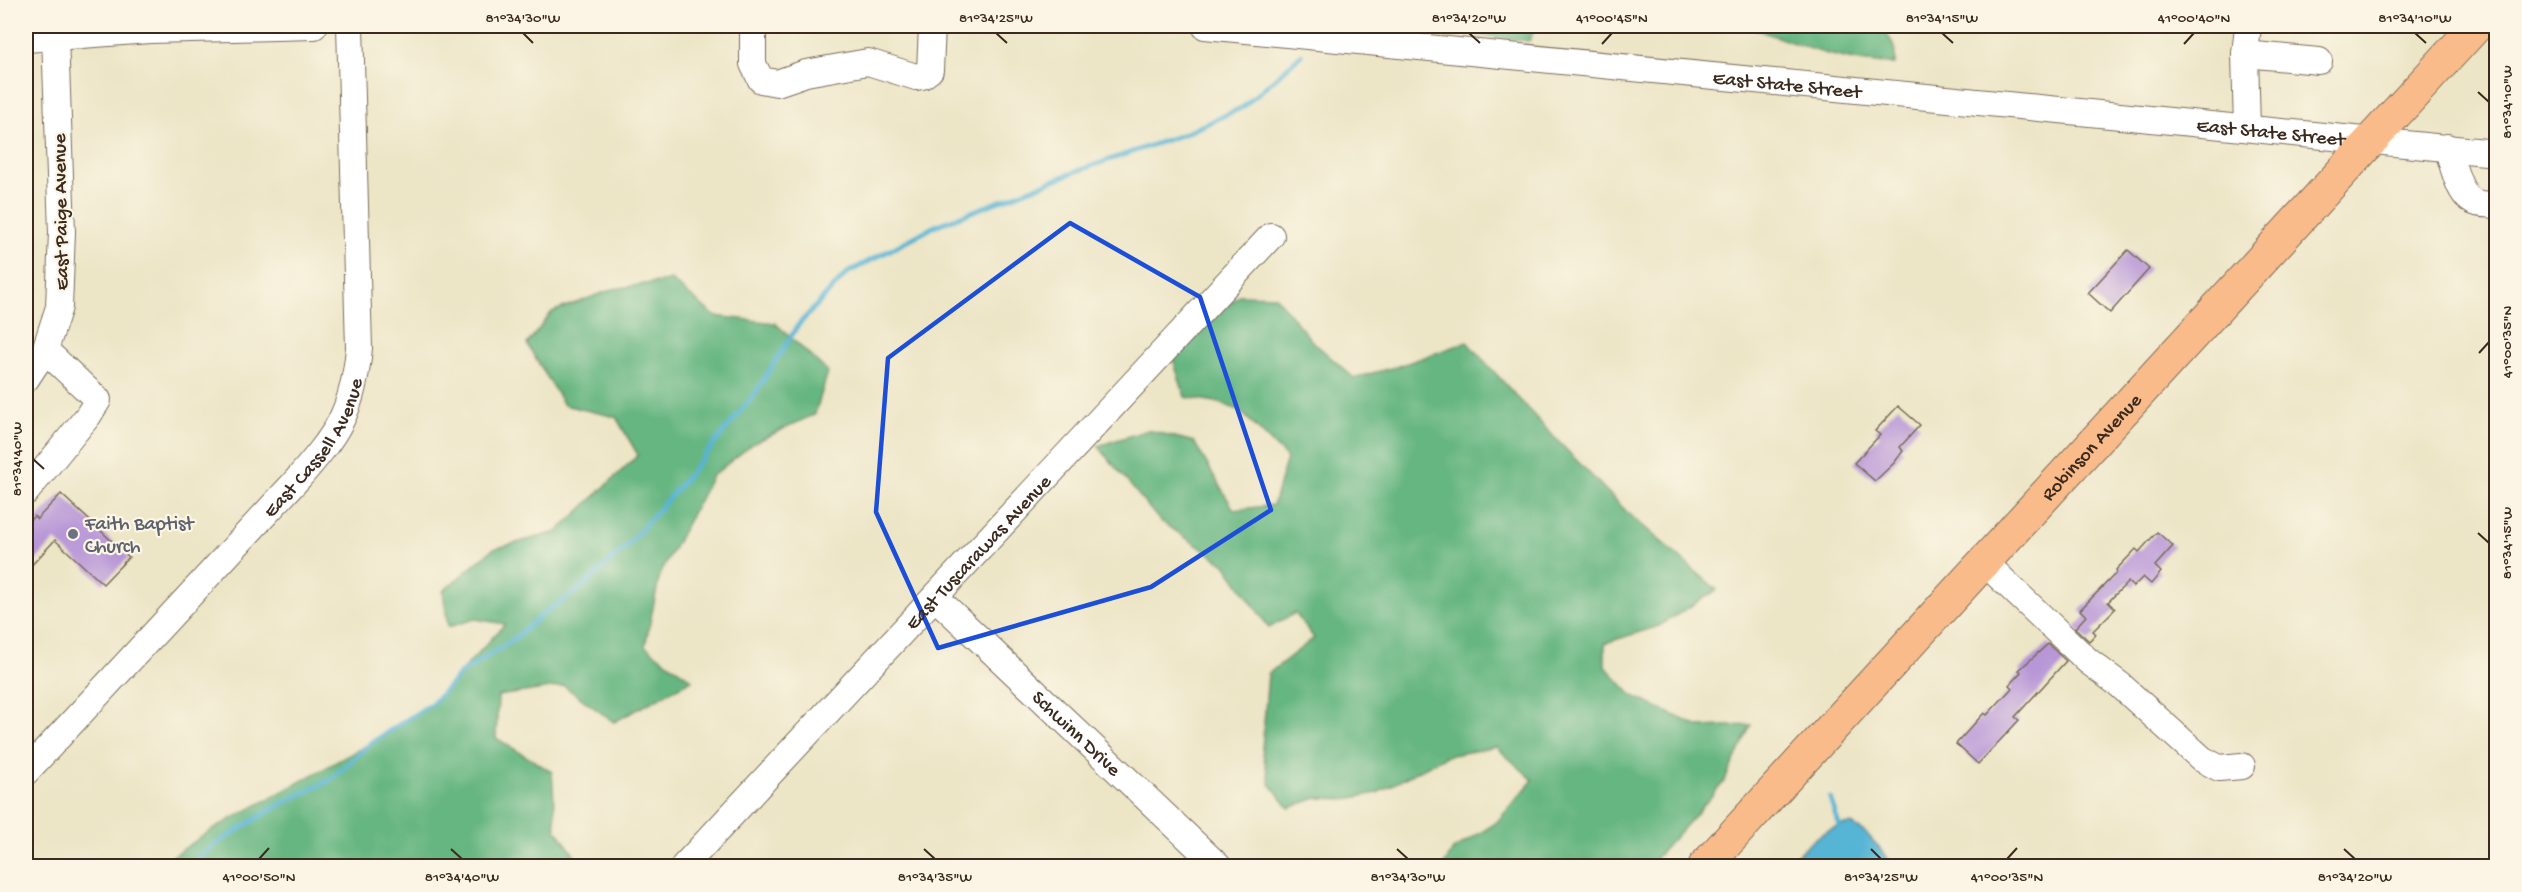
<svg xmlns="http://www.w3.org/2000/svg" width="2522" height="892" font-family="'Gochi Hand',sans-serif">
<rect width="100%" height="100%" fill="#fcf5e5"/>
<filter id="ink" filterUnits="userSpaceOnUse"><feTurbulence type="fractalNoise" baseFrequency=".0167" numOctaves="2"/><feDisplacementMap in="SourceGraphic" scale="12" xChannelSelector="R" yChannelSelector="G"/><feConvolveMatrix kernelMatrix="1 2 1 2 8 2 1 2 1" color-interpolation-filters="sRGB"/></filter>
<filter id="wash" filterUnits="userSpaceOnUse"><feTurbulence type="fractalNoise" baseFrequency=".008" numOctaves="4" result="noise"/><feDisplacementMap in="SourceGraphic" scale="24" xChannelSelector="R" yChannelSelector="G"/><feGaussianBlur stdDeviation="1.35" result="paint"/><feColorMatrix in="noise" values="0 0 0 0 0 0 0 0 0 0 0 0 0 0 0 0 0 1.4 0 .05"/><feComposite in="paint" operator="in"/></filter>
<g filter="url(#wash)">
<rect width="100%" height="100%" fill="#ece5c6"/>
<g fill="#66b681" stroke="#507050" stroke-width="1.5">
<polygon points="1430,26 1536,26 1529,41 1486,36"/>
<path d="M1748,26C1773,25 1871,19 1886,34C1894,42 1896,54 1895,64C1843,64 1796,44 1748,26Z"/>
<polygon points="671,280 715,316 775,323 828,372 815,414 754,443 712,476 660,574 645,646 692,680 614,722 564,686 498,696 496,738 552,772 556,829 582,866 158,866 215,828 371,743 433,702 505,624 475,619 448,627 443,591 493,549 557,532 638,455 616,417 564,405 527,344 552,312 613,289"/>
<polygon points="1239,295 1275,296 1311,340 1354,378 1399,366 1467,342 1550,433 1627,512 1717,590 1659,626 1605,643 1605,666 1633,696 1699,727 1751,725 1724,782 1649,866 1443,866 1453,850 1496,823 1533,780 1496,747 1446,756 1377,793 1347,799 1317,798 1289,808 1270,784 1262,749 1268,674 1314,638 1295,613 1269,628 1225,564 1159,520 1098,446 1148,430 1194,442 1234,510 1273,505 1287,458 1239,410 1216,402 1185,397 1173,359"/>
</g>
<path fill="#56b4d4" stroke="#486f79" stroke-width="1.5" d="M1851,824C1872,833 1880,852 1895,866H1785C1803,849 1825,825 1851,824Z"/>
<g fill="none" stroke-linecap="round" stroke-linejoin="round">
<g stroke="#56b4d4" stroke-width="5">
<polyline points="1830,798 1839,825"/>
<polyline points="187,866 216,844 275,807 330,780 371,743 434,702 461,673 511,641 543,614 581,588 627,546 681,484 754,395 799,324 847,273 935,226 1080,170 1184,134 1243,107 1301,55"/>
</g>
</g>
<g id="blocks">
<g fill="#b896d7">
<polygon points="2128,250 2149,269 2110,313 2088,293"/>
<polygon points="1898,406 1920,425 1900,447 1903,451 1894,463 1875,481 1854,463 1880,435 1875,431"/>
<polygon points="61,494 129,557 103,584 55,540 26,571 26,525 34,516 37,519"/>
<polygon points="2157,532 2173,546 2155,566 2161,572 2151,584 2143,577 2133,587 2128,582 2108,602 2115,609 2093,631 2096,634 2089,641 2075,628 2086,616 2080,610 2117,572 2116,570 2136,549 2139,552"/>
<polygon points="2048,644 2066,661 2015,717 2019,720 1978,764 1956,744 1984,713 1987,715 2012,688 2009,685 2021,672 2019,670"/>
</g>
</g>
</g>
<g filter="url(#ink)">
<use href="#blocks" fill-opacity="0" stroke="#796b59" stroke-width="1.5"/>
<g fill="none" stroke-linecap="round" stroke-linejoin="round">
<g stroke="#796b59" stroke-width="28">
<g id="minor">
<polyline points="753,26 753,64 761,80 777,83 806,73 868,62 916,77 922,76 930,70 932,26"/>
<path id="s1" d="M1205,26L2496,153"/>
<polyline points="26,39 150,30 314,26"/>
<polyline points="2245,54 2319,61"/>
<polyline points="2247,128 2245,54 2248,26"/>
<path d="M2447,147C2453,163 2458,198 2477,203C2482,205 2490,204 2496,205"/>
<polyline points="26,379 45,350 59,307 62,232 55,36"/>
<polyline points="26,492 88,416 98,400 45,350"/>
<polyline points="1984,562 2088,661 2120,685 2202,759 2219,768 2242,766"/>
<path id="s2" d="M936,598L1218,866"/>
<path id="s3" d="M26,772L295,482C337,434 353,413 359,348L350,26"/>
<path id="s4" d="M684,866L1271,236"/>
</g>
</g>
<g stroke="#796b59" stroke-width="35">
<g id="major">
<path id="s5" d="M1705,866L2476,26"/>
</g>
</g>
<use href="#minor" stroke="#fff" stroke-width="26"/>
<use href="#major" stroke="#fabb8b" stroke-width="33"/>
</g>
</g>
<path fill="none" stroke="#1d4ed8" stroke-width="4.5" stroke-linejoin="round" d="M1070,223L1200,297L1271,510L1151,587L938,648L876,512L888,358Z"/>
<path fill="none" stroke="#3b2a1e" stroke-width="2" d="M523,33L533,43M996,33L1007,43M1469,33L1480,43M1942,33L1953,43M2415,33L2426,43M1602,44L1612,33M2184,44L2194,33M2478,92L2489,102M2479,353L2489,342M33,459L44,469M2478,533L2489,543M451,849L462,859M924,849L935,859M1397,849L1408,859M1871,849L1881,859M2344,849L2355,859M259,859L269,848M2007,859L2017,848"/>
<circle fill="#6b7280" stroke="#fcf5e5" stroke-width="2" cx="73" cy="534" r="6"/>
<g text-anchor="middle" stroke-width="4.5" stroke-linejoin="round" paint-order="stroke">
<g font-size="20" fill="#3b2a1e" stroke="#fcf5e5">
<text dy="7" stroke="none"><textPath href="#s1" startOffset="585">East State Street</textPath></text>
<text dy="7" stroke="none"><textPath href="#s1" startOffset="1071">East State Street</textPath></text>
<text transform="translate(59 212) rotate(-91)" y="7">East Paige Avenue</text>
<text dy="7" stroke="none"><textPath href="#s3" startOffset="435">East Cassell Avenue</textPath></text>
<text dy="7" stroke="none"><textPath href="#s5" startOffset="570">Robinson Avenue</textPath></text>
<text dy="7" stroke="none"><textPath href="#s4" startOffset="430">East Tuscarawas Avenue</textPath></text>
<text dy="7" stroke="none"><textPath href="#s2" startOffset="195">Schwinn Drive</textPath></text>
</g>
<g font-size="20" fill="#5b616d" stroke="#fcf5e5" text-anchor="start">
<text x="85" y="529">Faith Baptist<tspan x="85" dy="23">Church</tspan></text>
</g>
</g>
<rect width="2522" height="892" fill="none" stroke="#fcf5e5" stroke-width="66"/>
<rect x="33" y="33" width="2456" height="826" fill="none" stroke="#3b2a1e" stroke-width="2"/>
<g font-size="15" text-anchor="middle" fill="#3b2a1e">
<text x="523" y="22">81°34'30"W</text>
<text x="996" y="22">81°34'25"W</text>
<text x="1469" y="22">81°34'20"W</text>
<text x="1612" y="22">41°00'45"N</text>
<text x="1942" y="22">81°34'15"W</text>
<text x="2194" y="22">41°00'40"N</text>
<text x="2415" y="22">81°34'10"W</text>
<text transform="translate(2506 102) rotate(-90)" y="5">81°34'10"W</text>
<text transform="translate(2506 342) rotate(-90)" y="5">41°00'35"N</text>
<text transform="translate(16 459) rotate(-90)" y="5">81°34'40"W</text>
<text transform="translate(2506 543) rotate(-90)" y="5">81°34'15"W</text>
<text x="259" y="881">41°00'50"N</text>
<text x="462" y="881">81°34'40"W</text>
<text x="935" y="881">81°34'35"W</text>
<text x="1408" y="881">81°34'30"W</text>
<text x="1881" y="881">81°34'25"W</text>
<text x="2007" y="881">41°00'35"N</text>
<text x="2355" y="881">81°34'20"W</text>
</g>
</svg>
